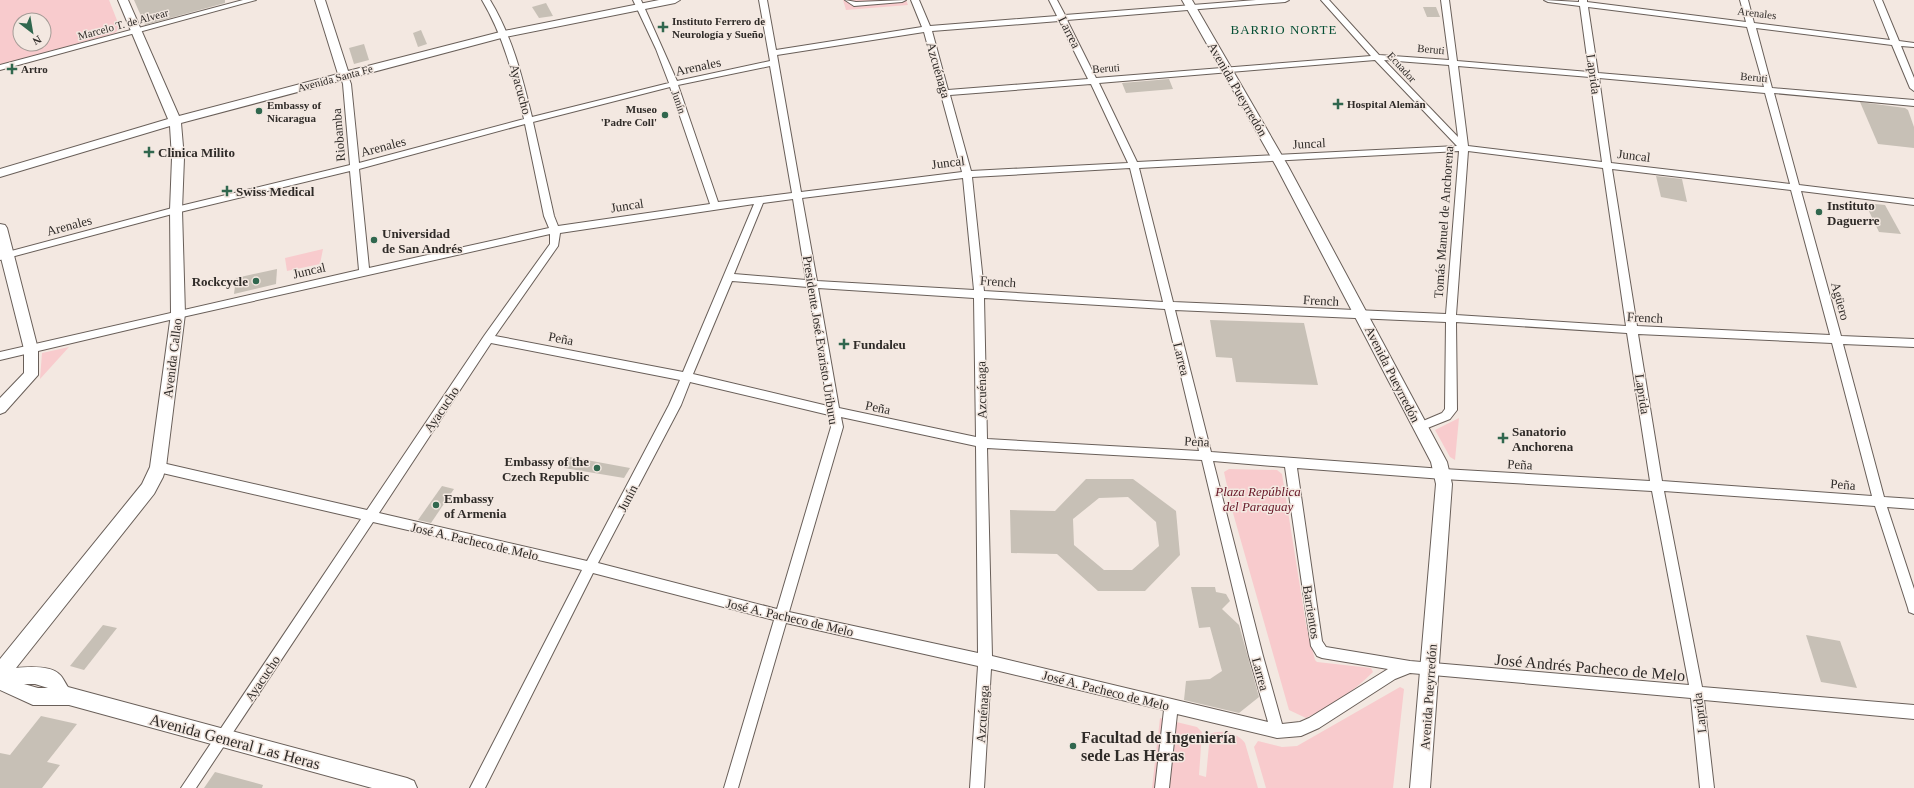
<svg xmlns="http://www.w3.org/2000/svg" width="1914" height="788" font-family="Georgia,serif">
<rect width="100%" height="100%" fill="#f3e8e1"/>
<g fill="#f8cbcd" fill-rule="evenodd">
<path d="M0,0H109L120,28L115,33L0,65ZM20,20H44V44H20Z"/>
<polygon points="843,0 906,0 908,5 846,10"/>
<polygon points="323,249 320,264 287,271 285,258"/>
<polygon points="69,347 40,379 42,353"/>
<polygon points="1459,418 1455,460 1450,457 1435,430"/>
<path d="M1229,469L1277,470L1282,474L1306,624L1315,660L1317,662L1371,668L1373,672C1354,691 1330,707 1306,718L1289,710L1233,513L1224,472Z"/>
<polygon points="1400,687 1404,689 1393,788 1266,788 1254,747 1258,741 1282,747 1297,746"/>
<path d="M1160,718L1197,727L1202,732L1199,775L1206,777L1210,734C1221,729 1238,733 1245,743L1258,788H1152Z"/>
</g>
<g fill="#c7c0b6" fill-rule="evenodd">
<polygon points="134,0 225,0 225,3 145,25"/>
<polygon points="546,3 553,16 539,18 532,7"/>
<polygon points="1423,7 1436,7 1440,17 1427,17"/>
<polygon points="421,30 427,44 418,47 413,33"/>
<polygon points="364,44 369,60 354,64 349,48"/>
<polygon points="1169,79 1173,89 1126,93 1122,83"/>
<polygon points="1860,102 1905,108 1908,110 1914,127 1914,148 1878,144"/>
<polygon points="1656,176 1682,179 1687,202 1661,197"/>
<polygon points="1865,203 1885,205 1901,234 1879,232"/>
<polygon points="277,269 276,284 234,294 236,278"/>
<polygon points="1210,320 1304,323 1318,385 1236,382 1232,358 1216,357"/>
<polygon points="569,457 592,461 630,468 624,478 564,468"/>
<path d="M1086,479H1133L1176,511L1180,555L1145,591H1098L1057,554L1011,553L1010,510L1055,511ZM1128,497L1156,522L1159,546L1132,570H1104L1074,545L1073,519L1099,498Z"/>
<polygon points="442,486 454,489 431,523 418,520"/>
<polygon points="1191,587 1215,587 1216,592 1226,594 1230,601 1222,609 1239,625 1259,697 1239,713 1184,700 1186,681 1210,679 1222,671 1210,627 1199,628"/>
<polygon points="103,625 117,628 84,670 70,666"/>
<polygon points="1806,635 1840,641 1857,688 1821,682"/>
<polygon points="41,716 77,724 47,762 60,765 42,788 0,788 0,753 10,755"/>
<polygon points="215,772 263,785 262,788 204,788"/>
</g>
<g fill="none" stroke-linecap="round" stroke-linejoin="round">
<g stroke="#695f59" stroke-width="2">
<g id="street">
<polygon points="243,0 256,0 0,70 0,65"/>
<path d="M482,0H490C512,36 522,76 532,117L669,83L656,49L633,0H641L677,81L770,61L759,0H767L776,50L922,27L911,0H919L930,26L1057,16L1049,0H1057L1065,15L1256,0H1289L1285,2L1067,20L1096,78L1371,56L1321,0H1329L1379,55L1449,60L1441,0H1449L1457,61L1589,72L1580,6L1548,2L1544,0L1579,2V0H1587V2L1746,22L1740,0H1748L1754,23L1890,40L1874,0H1882L1899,41L1914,43V47L1901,46L1914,78V91L1910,88L1892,45L1756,28L1772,88L1914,100V106L1774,93L1799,185L1914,199V205L1801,191L1841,336L1914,339V347L1843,344L1884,497L1914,499V509L1887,507L1914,589V614L1909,612L1908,608L1875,506L1664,491L1702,687L1914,705V719L1704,700L1714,788H1700L1691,698L1410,673L1395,679L1319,728L1301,736L1277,738L1177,714L1169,788H1155L1164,710L991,669L984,788H970L978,666L786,623L738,788H724L774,620L593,573L485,788H470L582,570L373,522L196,788H181L361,519L158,472L154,470L152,467L154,464L158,462L367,510L484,336L550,244V234L178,318L0,360V352L359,270L350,171L176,213L0,260V254L176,207L350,165L343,84L340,75L341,73H347L351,84L359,163L524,119C514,78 504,37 482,0ZM1588,7L1747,27L1764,87L1598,73ZM1059,21L1088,79L948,90L932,31ZM924,32L962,172L801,192L777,55ZM1375,60L1457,146L1137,162L1099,83ZM1384,60L1449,65L1458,137ZM770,66L792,193L718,202L678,85ZM1458,66L1590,77L1602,162L1468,146ZM1599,78L1765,93L1790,184L1611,163ZM1091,84L1128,163L971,171L950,95ZM670,87L710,204L558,226L554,216L533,122ZM525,124L544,216L549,228L369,268L359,169ZM1459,151L1446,314L1173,302L1139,168ZM1468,151L1603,168L1626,326L1456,315ZM1130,168L1163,302L984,291L972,177ZM1612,169L1791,190L1830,335L1637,326ZM963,178L974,290L817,281L802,198ZM793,199L806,280L734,274L763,203ZM754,204L683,372L495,336L558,246L560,233ZM732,281L808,287L828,406L693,374ZM818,288L974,298L976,437L839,408ZM984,298L1165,309L1199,451L987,439ZM1175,310L1446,322L1445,409L1442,413L1416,424L1414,427L1416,430L1420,431L1450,419L1457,410L1456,322L1627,333L1650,481L1443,469L1211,452ZM1638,334L1832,343L1872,496L1662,481ZM491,343L680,380L669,405L587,561L379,513ZM690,382L829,415L831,427L777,609L598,563L681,405ZM841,417L976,446L978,653L789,612L843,427ZM987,448L1202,460L1249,656L1268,722L992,656ZM1213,461L1285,467L1311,646L1317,656L1322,658L1388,669L1309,718L1300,722L1282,724L1263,656ZM1297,468L1443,479L1652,491L1689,685L1410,661L1326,647L1322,641Z"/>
<polygon points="845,0 856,2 906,0 902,2 854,6"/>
</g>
</g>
<g stroke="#695f59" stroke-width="2">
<g id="secondary">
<path d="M118,0H128L179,116L338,74L315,0H325L348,71L504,31L659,0H680L675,3L505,37L181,123L184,158L182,210L185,314L166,467L163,477L154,494L16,668C27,667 50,665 59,674C63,677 65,683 68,687L407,778L414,781L417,788H372L69,705H33L0,690V659L142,484L150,467L171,314L170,210L172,158L170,126L0,177V169L168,119ZM24,684H35L48,688H38Z"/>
<polygon points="1182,0 1192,0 1288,166 1447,462 1452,484 1430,788 1410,788 1436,484 1431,462 1276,166"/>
<polygon points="0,224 5,225 7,228 38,349 38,375 5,412 0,414 0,398 24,373 24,349 0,254"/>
</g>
</g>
<use href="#street" fill="#fff" fill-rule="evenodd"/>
<use href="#secondary" fill="#fff" fill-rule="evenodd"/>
</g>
<g fill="#30674e" stroke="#f3e8e1" stroke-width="1.5">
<path d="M661 21h4v4h4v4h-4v4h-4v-4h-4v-4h4z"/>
<path d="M10 63h4v4h4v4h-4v4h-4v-4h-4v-4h4z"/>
<path d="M1336 98h4v4h4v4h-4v4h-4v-4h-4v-4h4z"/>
<circle cx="259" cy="111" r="4"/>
<circle cx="665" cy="115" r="4"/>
<path d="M147 146h4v4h4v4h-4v4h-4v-4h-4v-4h4z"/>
<path d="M225 185h4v4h4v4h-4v4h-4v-4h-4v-4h4z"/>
<circle cx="1819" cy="212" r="4"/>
<circle cx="374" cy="240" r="4"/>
<circle cx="256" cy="281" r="4"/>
<path d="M842 338h4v4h4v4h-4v4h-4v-4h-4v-4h4z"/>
<path d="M1501 432h4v4h4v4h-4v4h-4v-4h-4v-4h4z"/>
<circle cx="597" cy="468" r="4"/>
<circle cx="436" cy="505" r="4"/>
<circle cx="1073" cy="746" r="4"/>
</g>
<g text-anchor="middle" stroke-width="3" stroke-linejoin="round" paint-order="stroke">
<g font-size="11" fill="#2f2b28" stroke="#f3e8e1">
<text transform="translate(1757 13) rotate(7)" y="4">Arenales</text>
<text transform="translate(123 24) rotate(-15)" y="4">Marcelo T. de Alvear</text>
<text transform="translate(1431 49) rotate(5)" y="4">Beruti</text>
<text transform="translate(1402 67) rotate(47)" y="4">Ecuador</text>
<text transform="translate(1106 68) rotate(-4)" y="4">Beruti</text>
<text transform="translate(1754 77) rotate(5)" y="4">Beruti</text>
<text transform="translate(335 78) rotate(-15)" y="4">Avenida Santa Fe</text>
<text transform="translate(679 102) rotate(71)" y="4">Junín</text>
</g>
<g font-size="11" font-weight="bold" fill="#2f2b28" stroke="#f3e8e1" text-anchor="start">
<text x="672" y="25">Instituto Ferrero de<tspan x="672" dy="13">Neurología y Sueño</tspan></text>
<text x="21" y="73">Artro</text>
<text x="1347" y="108">Hospital Alemán</text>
<text x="267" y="109">Embassy of<tspan x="267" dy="13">Nicaragua</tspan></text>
<text x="657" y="113" text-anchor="end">Museo<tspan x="657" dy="13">'Padre Coll'</tspan></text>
</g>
<g font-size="13" letter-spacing="1" fill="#064f35" stroke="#f3e8e1">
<text x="1284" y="34">BARRIO NORTE</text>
</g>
<g font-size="13" fill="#2f2b28" stroke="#f3e8e1">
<text transform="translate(1070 32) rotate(63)" y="5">Larrea</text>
<text transform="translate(698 66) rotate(-12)" y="5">Arenales</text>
<text transform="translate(939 70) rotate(74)" y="5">Azcuénaga</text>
<text transform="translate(1594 74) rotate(82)" y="5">Laprida</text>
<text transform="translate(521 89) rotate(75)" y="5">Ayacucho</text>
<text transform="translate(1238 89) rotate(60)" y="5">Avenida Pueyrredón</text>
<text transform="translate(338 135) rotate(-95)" y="5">Riobamba</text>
<text transform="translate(1309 143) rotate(-3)" y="5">Juncal</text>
<text transform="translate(383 146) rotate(-15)" y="5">Arenales</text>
<text transform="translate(1634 155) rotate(7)" y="5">Juncal</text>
<text transform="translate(948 162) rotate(-7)" y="5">Juncal</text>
<text transform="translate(627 205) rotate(-9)" y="5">Juncal</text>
<text transform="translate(1443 222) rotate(-86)" y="5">Tomás Manuel de Anchorena</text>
<text transform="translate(69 225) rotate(-15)" y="5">Arenales</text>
<text transform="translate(309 270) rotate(-13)" y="5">Juncal</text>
<text transform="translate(998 281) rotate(4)" y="5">French</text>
<text transform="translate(1321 300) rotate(3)" y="5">French</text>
<text transform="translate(1841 301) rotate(75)" y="5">Agüero</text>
<text transform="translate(1645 317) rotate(3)" y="5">French</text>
<text transform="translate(561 338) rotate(11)" y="5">Peña</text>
<text transform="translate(821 340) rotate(81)" y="5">Presidente José Evaristo Uriburu</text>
<text transform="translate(172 358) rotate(-83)" y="5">Avenida Callao</text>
<text transform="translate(1182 359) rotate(76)" y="5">Larrea</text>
<text transform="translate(1393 374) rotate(63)" y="5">Avenida Pueyrredón</text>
<text transform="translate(981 390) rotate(-91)" y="5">Azcuénaga</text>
<text transform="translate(1643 394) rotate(81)" y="5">Laprida</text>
<text transform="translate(878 407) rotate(12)" y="5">Peña</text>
<text transform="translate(441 409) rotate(-56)" y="5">Ayacucho</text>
<text transform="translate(1197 441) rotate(3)" y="5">Peña</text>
<text transform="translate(1520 464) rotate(3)" y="5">Peña</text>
<text transform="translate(1843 484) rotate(4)" y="5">Peña</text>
<text transform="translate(627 498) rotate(-63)" y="5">Junín</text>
<text transform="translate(475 541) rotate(13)" y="5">José A. Pacheco de Melo</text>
<text transform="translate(1312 612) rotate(81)" y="5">Barrientos</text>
<text transform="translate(790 617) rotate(13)" y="5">José A. Pacheco de Melo</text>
<text transform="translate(1261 674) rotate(75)" y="5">Larrea</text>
<text transform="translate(262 678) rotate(-56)" y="5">Ayacucho</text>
<text transform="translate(1106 690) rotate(14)" y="5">José A. Pacheco de Melo</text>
<text transform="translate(1428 697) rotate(-86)" y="5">Avenida Pueyrredón</text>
<text transform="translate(1699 713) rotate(-97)" y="5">Laprida</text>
<text transform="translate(982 714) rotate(-86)" y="5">Azcuénaga</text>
</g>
<g font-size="13" font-weight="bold" fill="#2f2b28" stroke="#f3e8e1" text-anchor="start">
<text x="158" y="157">Clinica Milito</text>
<text x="236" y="196">Swiss Medical</text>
<text x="1827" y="210">Instituto<tspan x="1827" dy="15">Daguerre</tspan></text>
<text x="382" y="238">Universidad<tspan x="382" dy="15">de San Andrés</tspan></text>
<text x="248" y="286" text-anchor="end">Rockcycle</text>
<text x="853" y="349">Fundaleu</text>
<text x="1512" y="436">Sanatorio<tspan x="1512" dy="15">Anchorena</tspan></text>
<text x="589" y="466" text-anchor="end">Embassy of the<tspan x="589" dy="15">Czech Republic</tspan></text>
<text x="444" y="503">Embassy<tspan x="444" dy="15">of Armenia</tspan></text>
</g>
<g font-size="13" font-style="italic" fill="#661425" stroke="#f3e8e1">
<text x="1258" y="496">Plaza República<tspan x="1258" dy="15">del Paraguay</tspan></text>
</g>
<g font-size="16" fill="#2f2b28" stroke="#f3e8e1">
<text transform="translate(1590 667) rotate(5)" y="6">José Andrés Pacheco de Melo</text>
<text transform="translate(235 741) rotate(15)" y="6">Avenida General Las Heras</text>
</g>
<g font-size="16" font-weight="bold" fill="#2f2b28" stroke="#f3e8e1" text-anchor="start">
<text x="1081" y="743">Facultad de Ingeniería<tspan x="1081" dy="18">sede Las Heras</tspan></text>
</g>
</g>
<g transform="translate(32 32) rotate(149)"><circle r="19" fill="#f3e8e1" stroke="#a59c97"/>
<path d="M0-3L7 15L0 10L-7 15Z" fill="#30674e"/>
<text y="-6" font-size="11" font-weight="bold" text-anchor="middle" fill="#2f2b28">N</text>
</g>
</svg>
